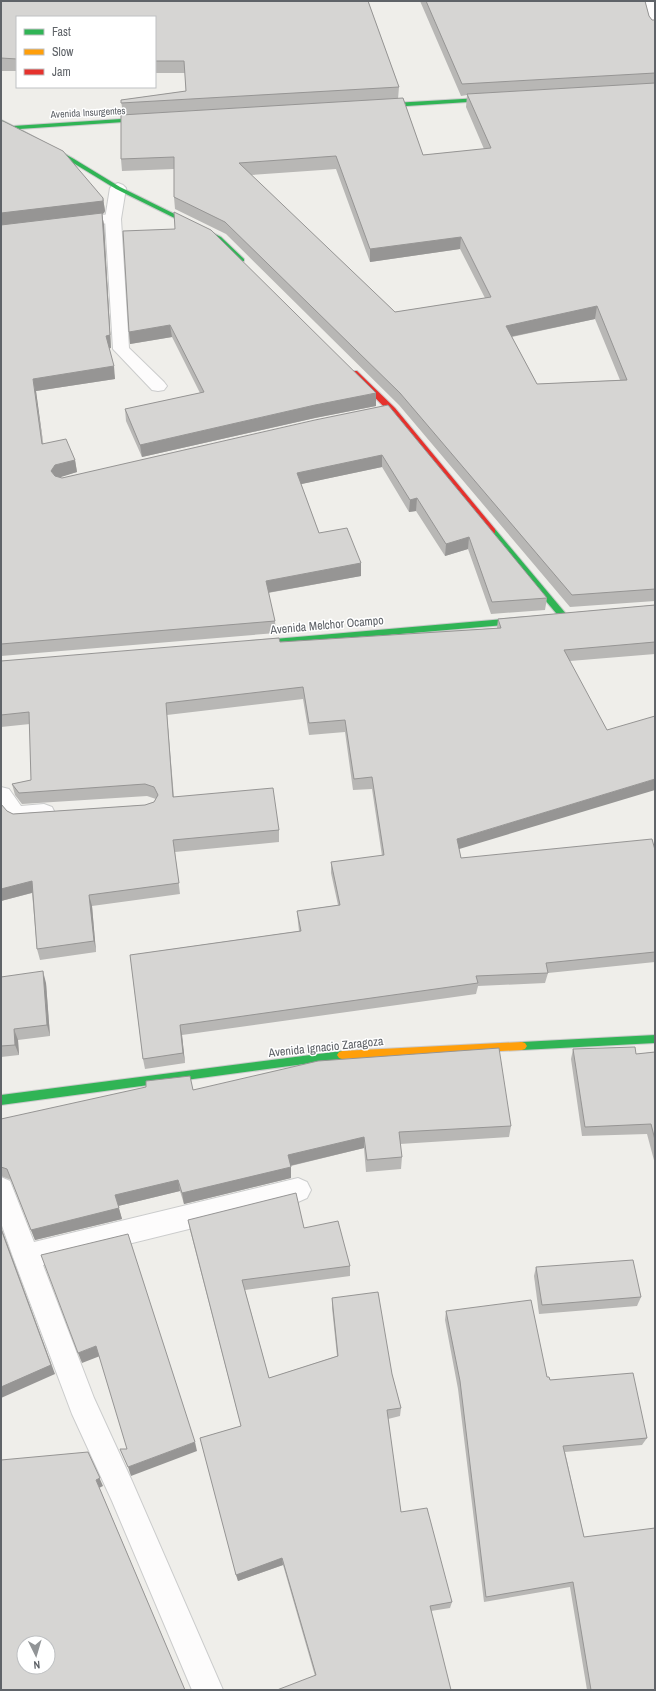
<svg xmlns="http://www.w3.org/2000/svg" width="656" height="1691" font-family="'Archivo Narrow',sans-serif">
<rect width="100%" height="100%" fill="#efeeea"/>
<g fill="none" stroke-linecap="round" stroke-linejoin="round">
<g stroke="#cbcccc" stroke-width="2">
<g id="lane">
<polygon points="118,183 123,185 126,188 121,219 129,348 164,382 167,386 164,390 158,391 152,390 113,349 105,219 110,188 113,185"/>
<path d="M1,787L9,789L21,806L44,804L52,807L55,813L52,819C38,824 8,830 1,811C0,805 1,794 1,787Z"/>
</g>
</g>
<g stroke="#cbcccc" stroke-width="2">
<g id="street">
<polygon points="642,1 655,1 655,32 650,31 648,28"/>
<polygon points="113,214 118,216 121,219 118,222 74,227 69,225 66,222 69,219 74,217"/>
<polygon points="1,1177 10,1181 34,1242 298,1178 307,1182 311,1190 307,1198 298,1202 43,1265 94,1398 132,1481 223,1690 192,1690 112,1501 72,1414 13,1257 1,1223"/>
</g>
</g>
<g stroke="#cacacb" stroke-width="2">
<g id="fast">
<polygon points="497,97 499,98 499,100 376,108 373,106 376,104"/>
<polygon points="152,117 155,119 154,120 19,129 74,159 120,187 221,237 244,259 244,261 240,261 217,239 116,189 70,161 1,124 1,120 13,126"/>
<polygon points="492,528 495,529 567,615 568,617 567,619 561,619 489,533 489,529"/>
<polygon points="526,617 530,620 526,623 250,647 246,644 250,641"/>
<polygon points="655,1035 655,1043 522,1050 519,1049 517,1046 519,1043 522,1042"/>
<polygon points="342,1051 345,1052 347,1055 345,1058 342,1059 1,1105 1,1095"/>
</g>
</g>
<g stroke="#cacacb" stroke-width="2">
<polygon id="slow" points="522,1042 525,1043 527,1046 525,1049 522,1050 342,1059 339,1058 337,1055 339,1052 342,1051"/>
</g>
<g stroke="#cacacb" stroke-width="2">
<polygon id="jam" points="353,371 357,371 395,408 495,529 495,533 489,533 389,412 353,375"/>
</g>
<use href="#lane" fill="#fdfcfc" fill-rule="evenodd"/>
<use href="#street" fill="#fdfcfc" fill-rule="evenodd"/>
<use href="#fast" fill="#30b455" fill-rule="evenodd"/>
<use href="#slow" fill="#ff9f0a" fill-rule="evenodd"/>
<use href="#jam" fill="#e5322d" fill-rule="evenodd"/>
</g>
<g fill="#b8b7b5" fill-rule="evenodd">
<path d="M1,1H368L399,87L398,99L403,98L423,155L484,149L466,107L467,95L461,96L420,1H645L649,16L652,20H655V601L570,607L399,405L226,234L175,209L174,197V169L122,171L121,159V115H123L121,100L186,91L185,73H155V17H17V71H1ZM336,169L370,262L460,249L485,298L395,312L251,175ZM595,319L620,380L537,384L512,337Z"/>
<polygon points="1,121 103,198 105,211 104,213 102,214 104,225 111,348 109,348 115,379 36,391 43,444 75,460 77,472 59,477 62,478 388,405 547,598 545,610 491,614 468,549 445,556 416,511 409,512 382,467 301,484 319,533 361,563 361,576 268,593 275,621 276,633 1,656"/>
<polygon points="123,231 376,406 315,418 142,457 126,421 125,409 200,393 172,337 130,344 129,332"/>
<polygon points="655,605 655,654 570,661 459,849 461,858 655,850 655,962 548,973 545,983 478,986 476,994 182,1035 185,1063 145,1069 143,1059 130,955 299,931 298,922 297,911 338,905 331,873 331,862 382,856 372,789 353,790 345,732 309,735 303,699 167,715 174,797 279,830 279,842 175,852 180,894 92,906 96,952 40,960 37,949 32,893 1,901 7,811 13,814 145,805 154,802 156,799 147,796 22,804 15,795 12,784 31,780 30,724 1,727 1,661 280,642 497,628 498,619"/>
<polygon points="1,977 46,983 50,1036 18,1040 19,1055 1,1057"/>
<polygon points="573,1049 636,1054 655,1052 655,1164 647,1134 582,1136 571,1059"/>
<polygon points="193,1090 511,1126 509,1137 400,1144 402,1157 401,1169 366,1172 364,1148 291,1166 291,1178 184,1204 180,1191 118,1206 122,1219 35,1240 11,1180 1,1176 1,1119"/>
<polygon points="188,1220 304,1228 350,1266 350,1276 245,1290 269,1378 337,1356 332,1308 332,1298 392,1374 401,1408 400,1416 388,1419 401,1512 452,1602 450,1608 431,1611 315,1676 283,1565 238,1581 200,1438 241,1426 190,1230"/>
<polygon points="536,1267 641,1297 637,1306 539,1314 534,1276"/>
<polygon points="446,1311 547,1377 550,1380 647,1438 642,1445 565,1452 584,1537 655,1690 587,1690 570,1587 484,1602 458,1389 445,1320"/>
</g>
<g fill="#969594">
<polygon points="103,198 105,211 104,213 102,214 104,225 111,348 107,349 1,226 1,213"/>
<polygon points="461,237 460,249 370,262 370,249"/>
<polygon points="597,306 595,319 505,338 506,326"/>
<polygon points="170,325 172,337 130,344 129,332"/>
<polygon points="114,366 115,379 36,391 45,456 33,379"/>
<polygon points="376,393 376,406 315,418 142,457 140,445 315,405"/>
<polygon points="382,455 382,467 297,485 297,473"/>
<polygon points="75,460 77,472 58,478 54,483 51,471 55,465"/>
<polygon points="417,498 416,511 409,512 410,500"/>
<polygon points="469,537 468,549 445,556 446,544"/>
<polygon points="361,563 361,576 266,593 266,581"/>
<polygon points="166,703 167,715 174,809 173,797"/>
<polygon points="655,779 655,790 456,850 457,839"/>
<polygon points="32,881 35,892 1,901 1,889"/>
<polygon points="89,895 92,906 96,952 94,941"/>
<polygon points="43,971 46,983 50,1036 47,1025"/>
<polygon points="180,1025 182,1035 185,1063 183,1053"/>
<polygon points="14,1029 18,1040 19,1055 15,1045"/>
<polygon points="364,1137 364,1148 289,1166 288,1155"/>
<polygon points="291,1167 291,1178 184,1204 182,1193"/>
<polygon points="178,1180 180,1191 118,1206 115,1195"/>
<polygon points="119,1208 122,1219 35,1240 31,1230"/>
<polygon points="1,1227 55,1374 1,1398"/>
<polygon points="96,1346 100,1356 82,1363 78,1353"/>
<polygon points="195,1442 197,1451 131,1476 128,1467"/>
<polygon points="88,1452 103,1486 99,1488 185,1690 96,1480"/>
<polygon points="282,1558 283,1565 238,1581 236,1575"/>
</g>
<g fill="#d6d5d3" stroke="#969594" fill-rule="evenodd">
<polygon points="1,1 368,1 399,87 121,103 121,100 186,91 184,61 155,61 155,17 17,17 17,59 1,58"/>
<polygon points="426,1 645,1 649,16 652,20 655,20 655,73 462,84"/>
<path d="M655,83V589L572,595L400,393L225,222L174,197V157L121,159V115L403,98L423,155L491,148L467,94ZM336,156L370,249L461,237L491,297L395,312L239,163ZM597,306L627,380L537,384L506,326Z"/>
<polygon points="1,121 3,121 63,151 103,198 103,201 1,213"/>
<polygon points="174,212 211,230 376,393 315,405 140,445 125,409 204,392 170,325 129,332 123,231 175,229"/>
<polygon points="102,213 110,335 106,336 114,366 33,379 42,444 66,439 75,460 55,465 51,471 55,476 62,478 315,420 388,405 547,598 492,602 469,537 446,544 417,498 410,500 382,455 297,473 319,533 347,528 361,563 266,581 275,621 1,644 1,225"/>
<polygon points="655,605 655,642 564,650 607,730 655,716 655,779 457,839 461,858 652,839 655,850 655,952 546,963 548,973 476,976 478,983 180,1025 183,1053 143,1059 130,955 301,931 297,911 340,905 331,862 384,855 372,777 354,779 345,720 309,723 303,687 166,703 173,797 273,788 279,830 173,840 179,883 89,895 94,941 37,949 32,881 1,889 1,804 7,811 13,814 145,805 154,802 158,795 154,787 145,784 19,793 12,784 31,780 29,712 1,715 1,661 279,638 280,642 501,628 498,619"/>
<polygon points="43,971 47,1025 14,1029 15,1045 1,1046 1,977"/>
<polygon points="635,1047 636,1054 655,1052 655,1140 651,1124 585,1127 573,1049"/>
<polygon points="499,1048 511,1126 399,1132 402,1157 367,1160 364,1137 288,1155 291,1167 182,1193 178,1180 115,1195 119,1208 31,1230 7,1169 1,1167 1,1119 146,1087 146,1081 190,1076 193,1090 318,1061"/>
<polygon points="296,1193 304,1228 338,1221 350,1266 242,1280 269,1378 338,1356 332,1298 378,1292 392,1374 401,1408 387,1410 401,1512 427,1508 452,1602 430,1606 451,1690 277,1690 316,1675 282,1558 236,1575 200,1438 241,1426 188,1220"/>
<polygon points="1,1229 51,1365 1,1387"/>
<polygon points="128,1234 195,1442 128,1467 120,1449 127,1449 96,1346 78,1353 41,1255"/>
<polygon points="633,1260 641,1297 542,1305 536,1267"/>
<polygon points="531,1300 547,1377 549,1377 550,1380 633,1373 647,1438 563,1446 584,1537 655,1528 655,1690 591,1690 573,1582 486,1597 460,1381 446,1311"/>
<path d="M88,1452L100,1478L96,1480L185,1690H1V1460ZM24,1643H48V1667H24Z"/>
</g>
<g text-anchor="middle" stroke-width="3" stroke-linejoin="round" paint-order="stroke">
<g font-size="10" fill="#5f6368" stroke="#fff">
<text transform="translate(88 112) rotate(-3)" y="4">Avenida Insurgentes</text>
</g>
<g font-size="12" fill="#5f6368" stroke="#fff">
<text transform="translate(327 625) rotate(-5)" y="4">Avenida Melchor Ocampo</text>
<text transform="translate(326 1047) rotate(-6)" y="4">Avenida Ignacio Zaragoza</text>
</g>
</g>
<rect width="656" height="1691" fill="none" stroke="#5f6368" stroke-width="4"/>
<rect x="16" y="16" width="140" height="72" fill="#ffffff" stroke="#bfc1c3"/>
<rect x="24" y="29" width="20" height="6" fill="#30b455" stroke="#bfc1c3"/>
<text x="52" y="36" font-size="12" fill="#5f6368">Fast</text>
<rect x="24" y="49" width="20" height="6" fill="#ff9f0a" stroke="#bfc1c3"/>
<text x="52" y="56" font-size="12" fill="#5f6368">Slow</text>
<rect x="24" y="69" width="20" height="6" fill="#e5322d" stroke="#bfc1c3"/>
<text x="52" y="76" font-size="12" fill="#5f6368">Jam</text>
<g transform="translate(36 1655) rotate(175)"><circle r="19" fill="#ffffff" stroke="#bfc1c3"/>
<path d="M0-3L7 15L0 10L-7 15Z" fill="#919496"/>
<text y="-6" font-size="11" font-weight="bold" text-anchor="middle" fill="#5f6368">N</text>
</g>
</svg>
